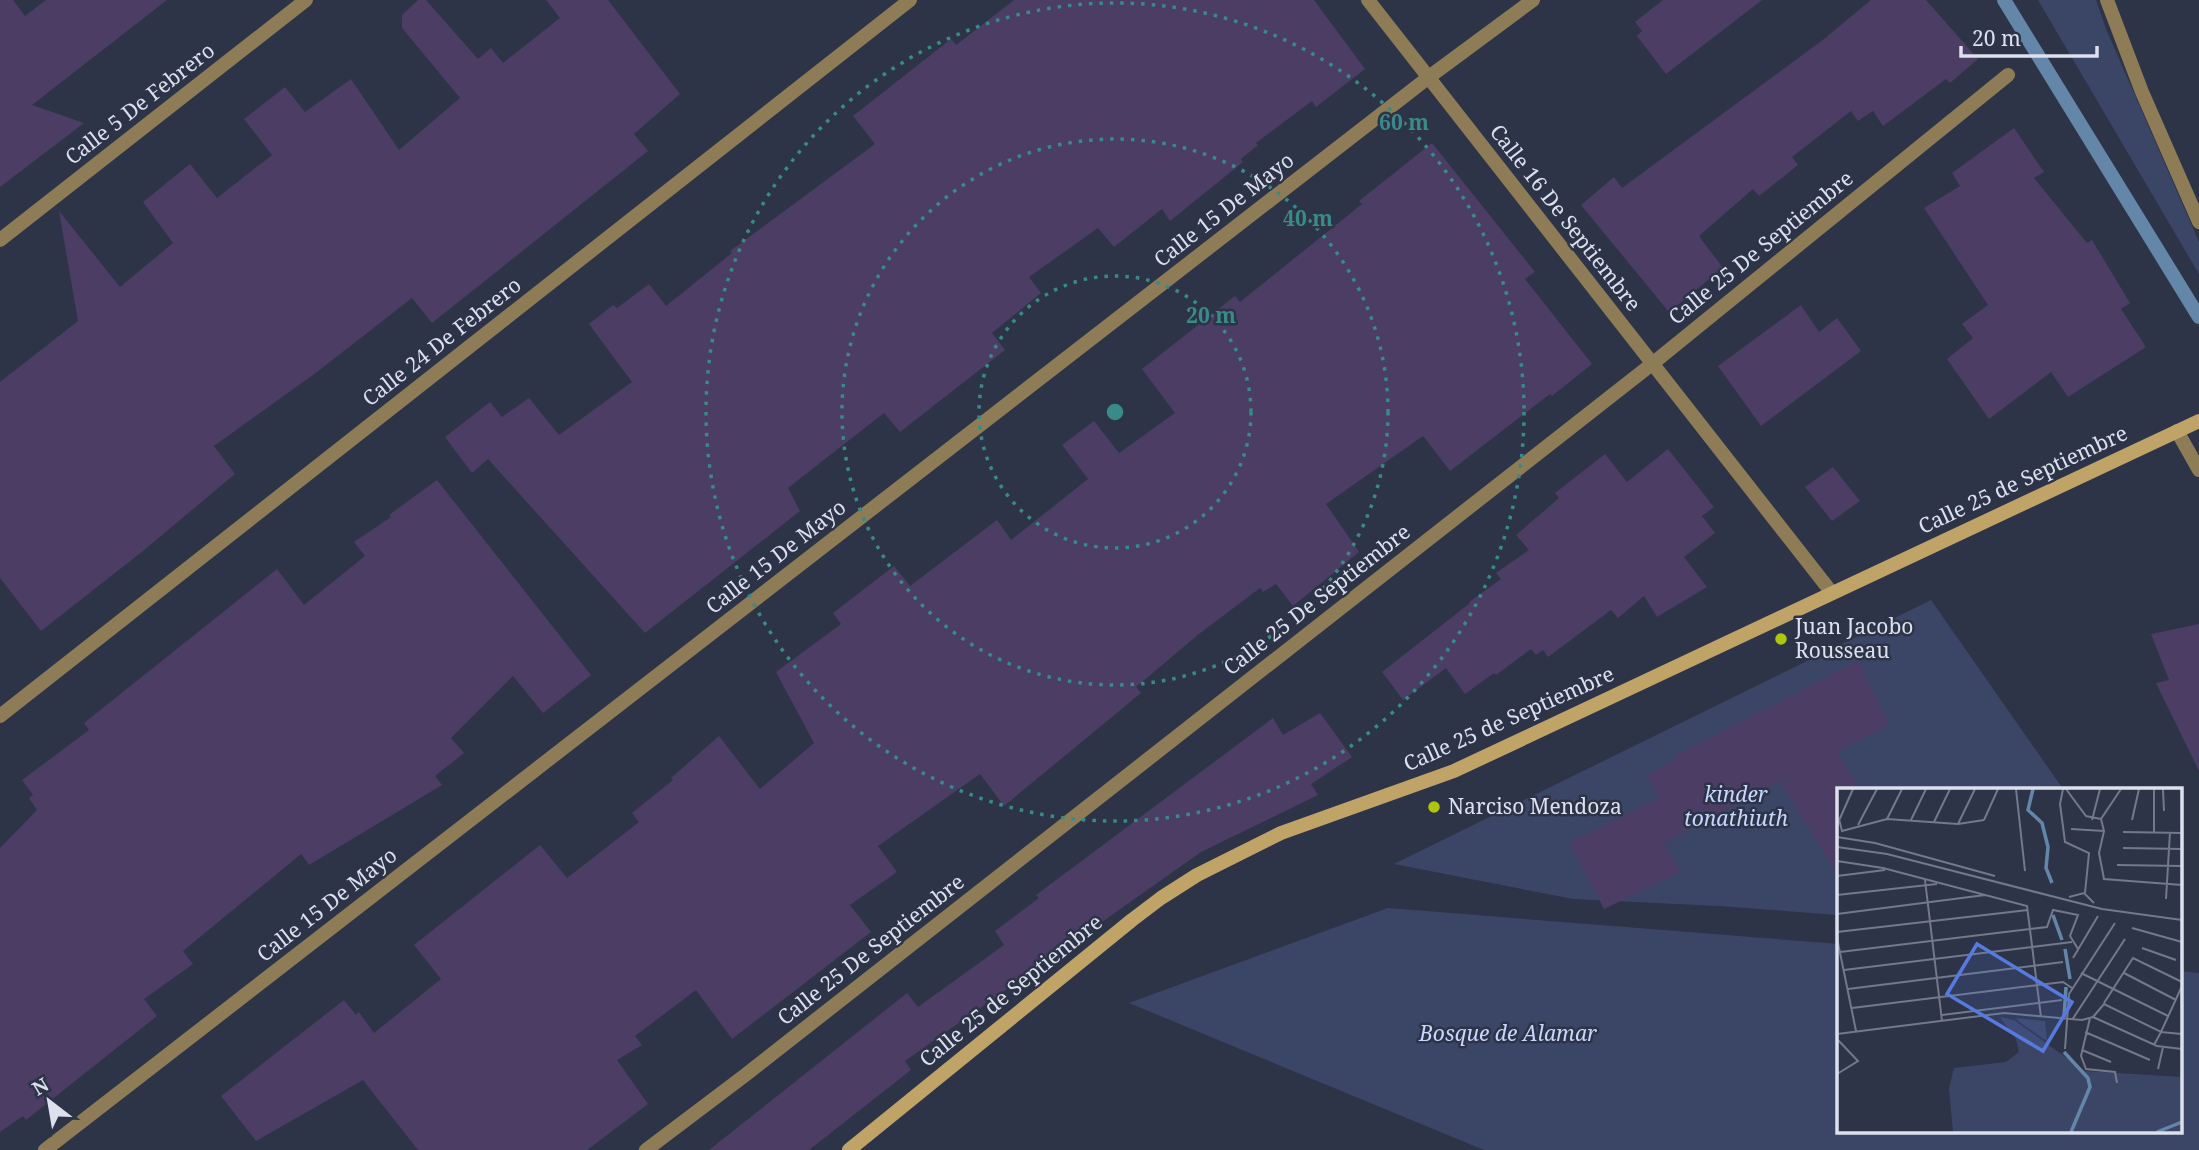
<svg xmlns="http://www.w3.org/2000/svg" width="2199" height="1150" font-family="'Noto Serif',serif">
<rect width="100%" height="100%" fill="#2d3448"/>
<g fill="#3b4667">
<polygon points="2038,0 2096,0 2106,29 2199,242 2199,274"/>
<polygon points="1931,600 2063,789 1839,790 1838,915 1720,906 1573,899 1394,864"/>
<polygon points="1388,908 1838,944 1839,1131 2180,1131 2180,971 2199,973 2199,1150 1484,1150 1129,1003"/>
</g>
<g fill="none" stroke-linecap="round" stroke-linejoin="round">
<polyline stroke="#6486a9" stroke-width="14" points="2004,0 2199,317"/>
</g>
<g fill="#4b3d64">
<polygon points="0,0 13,0 25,16 46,0 167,0 32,105 84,123 0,187"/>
<polygon points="418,0 426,0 478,59 491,48 503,63 560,18 546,0 608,0 680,94 634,134 648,151 432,323 412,298 317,372 214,446 235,474 143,551 41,631 0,578 0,382 78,321 59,211 120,287 173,243 143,202 190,164 217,198 272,155 244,119 285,87 305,112 351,79 399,150 460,98 402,28 402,15"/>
<polygon points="1014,0 1314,0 1365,69 1316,107 1312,101 1256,143 1258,145 1241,159 1243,162 1170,221 1162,209 1114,247 1098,228 1029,277 1041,293 992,333 1005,350 900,432 884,413 788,488 800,511 645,633 488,459 472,473 445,437 490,402 502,417 529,398 559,435 632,382 589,324 613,305 617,308 649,284 666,306 732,253 730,251 875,144 853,116 951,39 956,45"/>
<polygon points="1663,0 1762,0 1666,74 1637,36 1642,31 1635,22"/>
<polygon points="1871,0 1926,0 1978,59 1950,83 1946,79 1883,126 1873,111 1858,121 1851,111 1792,157 1798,165 1759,196 1753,189 1699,236 1723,268 1669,312 1581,205 1614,177 1622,188 1824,39"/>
<polygon points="2014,128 2044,172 2034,178 2087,243 2092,240 2130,303 2121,309 2146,347 2068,397 2051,372 1989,419 1947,359 1973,338 1962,324 1988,305 1924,208 1960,186 1952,173"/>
<polygon points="1432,143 1535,272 1525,279 1592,364 1552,396 1550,394 1450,471 1423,436 1326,504 1359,552 1293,606 1276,584 1263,592 1260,588 1199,634 1136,687 1141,693 1004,806 980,774 878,846 897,872 850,905 871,932 732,1039 696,990 635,1036 642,1045 617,1060 648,1104 587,1150 418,1150 363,1080 256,1141 221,1096 344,1000 356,1015 359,1012 374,1033 441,979 414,945 540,845 567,878 639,822 632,813 673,780 671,778 719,736 760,789 814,743 776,672 841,624 833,613 894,566 910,586 997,520 1011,540 1088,479 1062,445 1094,421 1119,453 1175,413 1142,369 1235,296 1240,302 1362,204 1359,201"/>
<polygon points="1801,305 1819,332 1837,318 1861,351 1761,426 1718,366"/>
<polygon points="1668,449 1714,507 1702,516 1715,533 1684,557 1707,587 1657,617 1644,596 1618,618 1611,610 1548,657 1543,650 1536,655 1531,649 1496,675 1494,673 1465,694 1446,668 1403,700 1382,672 1470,603 1469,602 1501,579 1496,573 1529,550 1516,535 1559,498 1555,493 1605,454 1627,482"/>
<polygon points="1833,467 1860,501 1832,521 1805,487"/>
<polygon points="437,480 591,675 543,713 513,676 451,738 464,753 435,776 442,785 309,865 301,854 183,951 193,964 144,999 157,1016 26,1120 23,1116 0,1132 0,848 37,810 29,798 33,795 22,780 89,730 84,723 277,569 304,605 365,556 354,542 391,517 389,515"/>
<polygon points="2199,624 2199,771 2156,683 2169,680 2151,634"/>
<polygon points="1858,661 1890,725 1837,752 1860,789 1838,789 1838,876 1780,781 1664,843 1680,872 1604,909 1569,842 1659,798 1647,775 1675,760 1674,756"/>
<polygon points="1320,713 1352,757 1311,784 1318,795 1201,852 905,1061 911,1070 809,1150 709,1150 907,993 918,1007 1004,945 995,931 1039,898 1036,895 1273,718 1283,735"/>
</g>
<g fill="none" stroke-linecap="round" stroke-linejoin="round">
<g stroke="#8e7c57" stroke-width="14">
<polyline points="1368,0 1832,593"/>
<polyline points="2107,0 2142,92 2199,222"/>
<polyline points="0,240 306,0"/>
<polyline points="2177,431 2199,470"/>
<polyline points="0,716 910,0"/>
<polyline points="45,1150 1429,77 1533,0"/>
<polyline points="646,1150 744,1076 1652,364 2008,75"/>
</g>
<polyline stroke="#c0a367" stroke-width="14" points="849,1150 1132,920 1161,898 1197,875 1281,833 1454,771 2199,421"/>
</g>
<g fill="none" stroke="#388b88" stroke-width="3.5" stroke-dasharray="3.5 7">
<circle cx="1115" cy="412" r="136"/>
<circle cx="1115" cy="412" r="273"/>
<circle cx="1115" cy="412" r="409"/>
</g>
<g fill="#aec60b" stroke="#2d3448" stroke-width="2.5">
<circle cx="1781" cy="639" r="7"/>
<circle cx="1434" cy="807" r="7"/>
</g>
<g text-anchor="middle" stroke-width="5" stroke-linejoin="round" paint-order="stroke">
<g font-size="21" fill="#dde1ee" stroke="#2d3448">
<text transform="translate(140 104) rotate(-38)" y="7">Calle 5 De Febrero</text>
<text transform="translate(1224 210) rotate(-38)" y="7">Calle 15 De Mayo</text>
<text transform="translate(1565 218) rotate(52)" y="7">Calle 16 De Septiembre</text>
<text transform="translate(1761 248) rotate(-39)" y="7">Calle 25 De Septiembre</text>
<text transform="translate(442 342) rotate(-38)" y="7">Calle 24 De Febrero</text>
<text transform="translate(2023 480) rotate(-25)" y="7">Calle 25 de Septiembre</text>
<text transform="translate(776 557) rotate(-38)" y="7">Calle 15 De Mayo</text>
<text transform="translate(1317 600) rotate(-38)" y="7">Calle 25 De Septiembre</text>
<text transform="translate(1509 719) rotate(-24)" y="7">Calle 25 de Septiembre</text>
<text transform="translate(327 905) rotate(-38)" y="7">Calle 15 De Mayo</text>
<text transform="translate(871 950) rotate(-38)" y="7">Calle 25 De Septiembre</text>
<text transform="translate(1011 991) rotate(-39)" y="7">Calle 25 de Septiembre</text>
</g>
<g font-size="21" fill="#dde1ee" stroke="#2d3448" text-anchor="start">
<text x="1795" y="634">Juan Jacobo<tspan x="1795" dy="24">Rousseau</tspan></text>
<text x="1448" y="814">Narciso Mendoza</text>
</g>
<g font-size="21" font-style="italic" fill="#c9d6ff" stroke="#2d3448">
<text x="1736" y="802">kinder<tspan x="1736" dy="24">tonathiuth</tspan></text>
<text x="1508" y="1041">Bosque de Alamar</text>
</g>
</g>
<g transform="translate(1837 788)">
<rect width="345" height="345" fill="#2d3448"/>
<path d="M163,229L177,232L248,283L345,289V344H116L112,300L117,280L169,274L182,264L179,251ZM178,230L208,233L210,253L185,236Z" fill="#3b4667"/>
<path fill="none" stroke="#6486a9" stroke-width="3.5" d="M196,1L191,22L205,35L211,59L209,80L215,95M216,127L225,152M228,161L233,191M227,229L229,199M227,264L251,290L253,299L234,344M320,344L345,334"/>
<path fill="none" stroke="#73798a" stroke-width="2" d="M179,1L188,83M226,1L223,16L228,54L252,65L248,105M229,1L249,28L264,31M317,1V44M326,1L327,23M2,31L5,43L50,31L121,36L147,32M50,31L65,1M264,31L267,43L262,65L267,91L345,97M264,31L284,1M74,32L89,1M147,32L161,1M255,32L263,1M295,32L302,1M97,34L113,1M121,36L138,1M0,37L16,1M21,37L40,1M234,41L267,43M286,44L345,45M0,49L38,55L158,88M0,59L50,66L265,121L345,132M286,60L345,61M0,73L46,80L190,118L204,229M280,77L345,78M0,88L48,82M88,92L105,233M0,107L100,96M232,109L247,105L257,115M329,111L333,44M0,126L148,107M295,140L345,154M0,144L191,122M0,150L19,243M305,160L339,172M3,164L210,139L216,122L241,127L233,148L241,161M236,170L261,128M7,182L235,154M244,185L331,228M287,185L339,212M11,201L226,174M267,215L296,170L345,194M15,220L226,194L235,200M105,227L225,212M256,229L320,258L345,261M253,230L244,268L249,281L278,284L280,295M235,232L288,151M248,244L313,272M0,246L167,225L245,232L256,229L267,216L324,244L345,198M0,251L21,273L0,286M317,257L324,244L345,246M228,261L232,206L278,135M245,262L274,274M321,281L326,259"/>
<path fill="#577adf" fill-opacity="0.15" stroke="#577adf" stroke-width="3.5" d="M140,156L235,214L206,263L110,206Z"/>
<rect width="345" height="345" fill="none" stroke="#dde1ee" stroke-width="3.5"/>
</g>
<circle cx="1115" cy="412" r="10" fill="#388b88" stroke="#2d3448" stroke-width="3.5"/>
<g font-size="21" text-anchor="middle" font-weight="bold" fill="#388b88" stroke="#2d3448" stroke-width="5" stroke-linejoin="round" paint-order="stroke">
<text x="1404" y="130">60 m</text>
<text x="1308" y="226">40 m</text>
<text x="1211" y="323">20 m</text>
</g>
<g transform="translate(49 1101) rotate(329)" stroke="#2d3448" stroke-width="5" paint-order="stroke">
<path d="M0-5L12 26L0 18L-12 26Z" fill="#dde1ee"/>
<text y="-10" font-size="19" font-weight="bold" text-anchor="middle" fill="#dde1ee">N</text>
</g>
<path d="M1961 46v10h136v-10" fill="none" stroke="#dde1ee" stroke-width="3.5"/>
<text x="1972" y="46" font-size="21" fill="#dde1ee" stroke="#2d3448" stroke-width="5" paint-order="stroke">20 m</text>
</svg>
